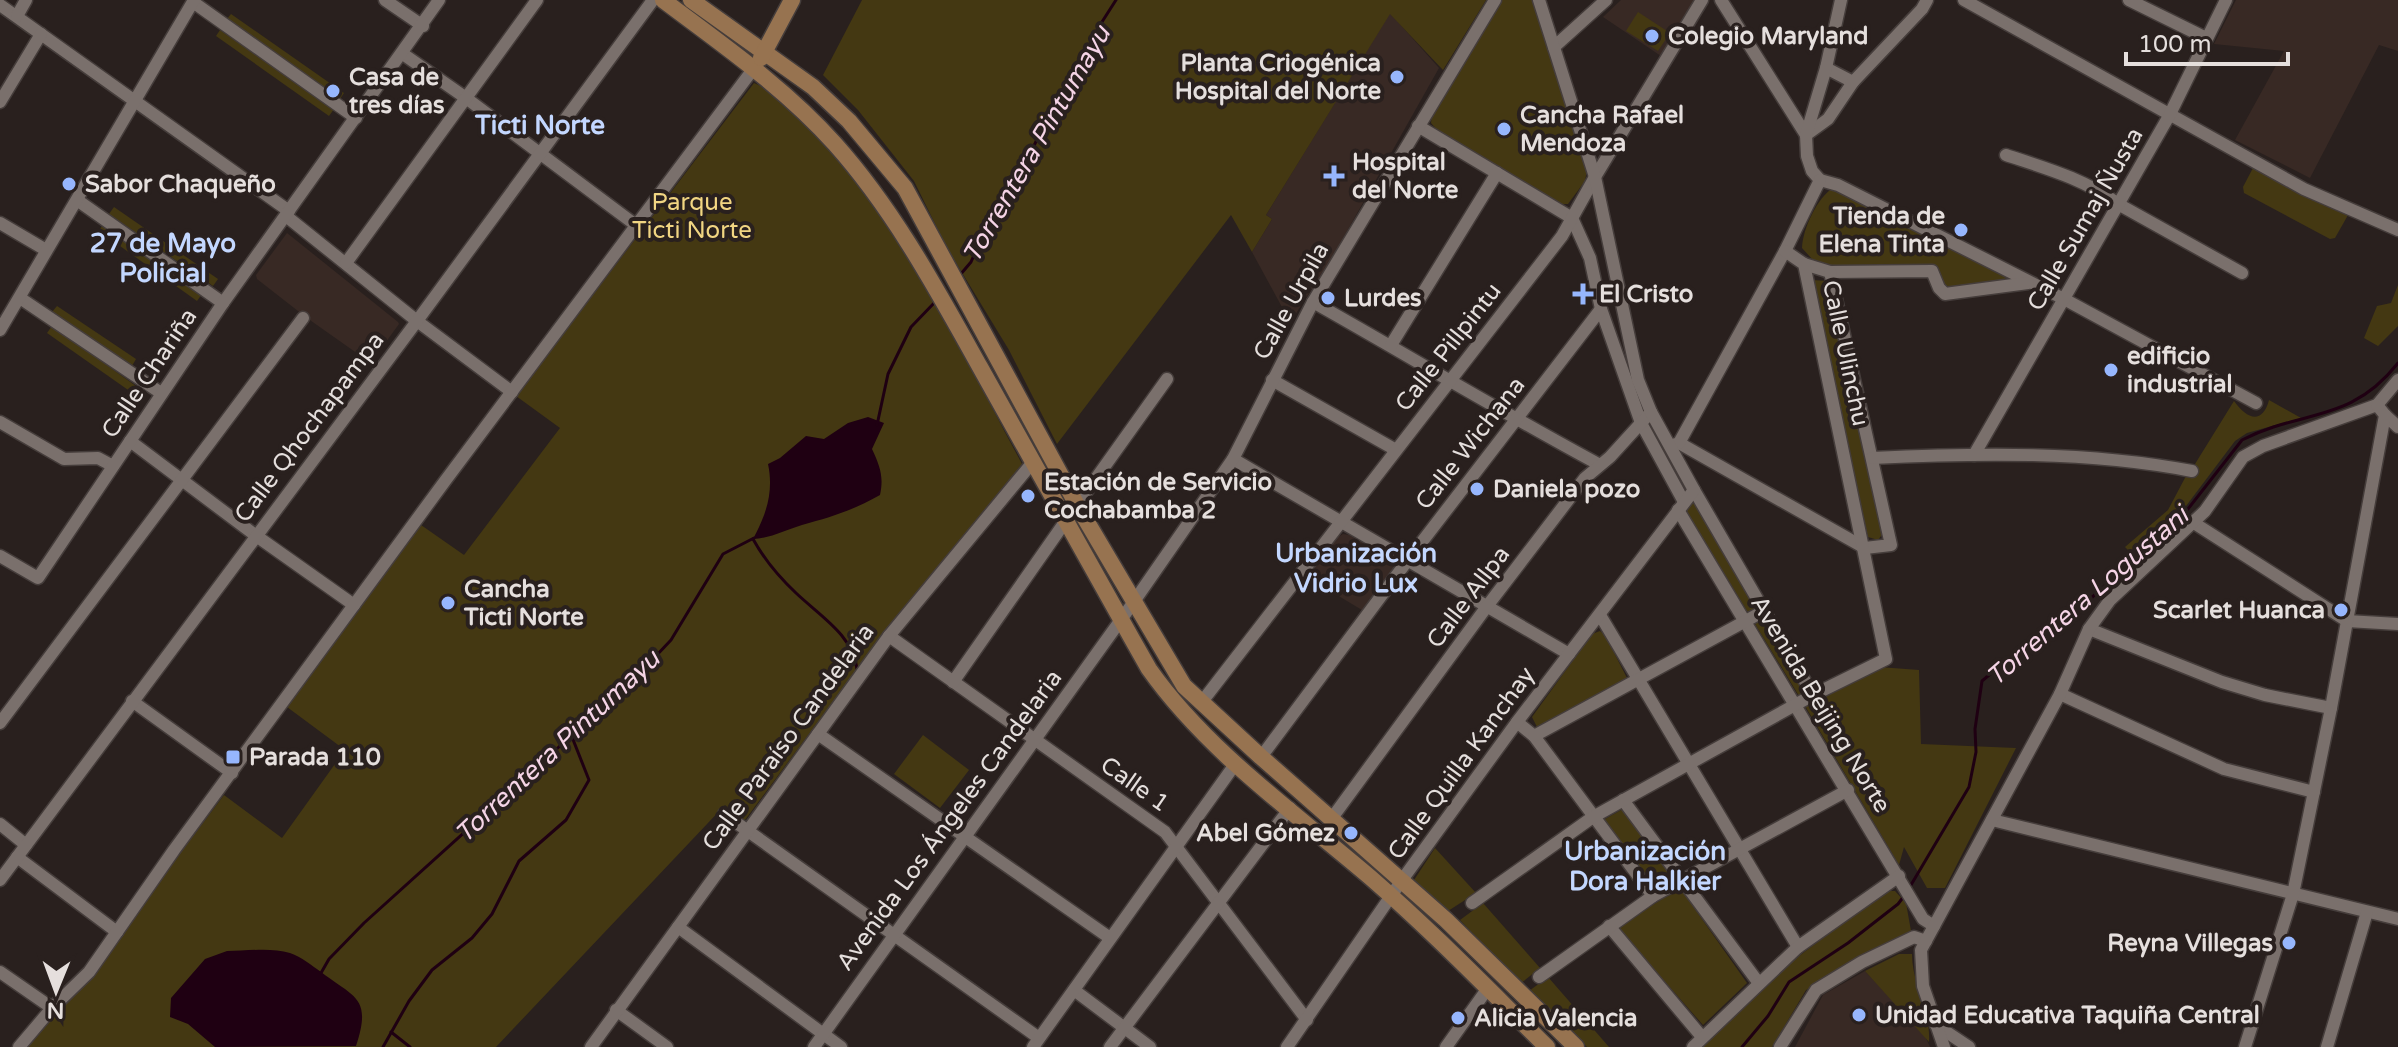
<svg xmlns="http://www.w3.org/2000/svg" width="2398" height="1047" font-family="'Varela Round',sans-serif">
<rect width="100%" height="100%" fill="#29201e"/>
<g fill="#382924">
<polygon points="1621,0 1695,0 1661,56 1603,17"/>
<polygon points="2236,0 2398,0 2398,51 2379,45 2310,178 2235,140 2284,51 2214,44"/>
<polygon points="1390,13 1439,68 1333,256 1295,315 1283,309 1252,252 1272,219 1266,215"/>
<polygon points="287,233 398,322 399,324 372,361 368,361 307,318 257,279 256,275"/>
<polygon points="1343,534 1349,535 1396,562 1395,568 1362,610 1307,577 1338,537"/>
<polygon points="1865,971 1924,1034 1930,1047 1795,1047 1823,995"/>
</g>
<g fill="#443812">
<polygon points="862,0 1486,0 1443,70 1390,14 1266,215 1272,219 1252,252 1231,215 1057,444 1009,350 947,248 914,181 858,110 823,75"/>
<polygon points="1501,0 1533,0 1587,170 1585,181 1568,204 1561,204 1438,131 1431,123 1432,115"/>
<polygon points="1638,12 1670,33 1658,51 1626,31"/>
<polygon points="231,14 344,93 340,99 226,20"/>
<polygon points="220,30 334,109 329,116 216,36"/>
<path d="M754,83C770,89 785,105 797,117C899,210 957,344 1022,464L884,633L745,820L725,805L496,1047H25L58,1011L94,977L117,937L224,795L282,838L345,750L287,707L421,525L464,555L560,428L516,396Z"/>
<polygon points="2254,166 2348,215 2335,238 2330,239 2244,193 2243,187"/>
<path d="M1834,187L2005,276L2006,281L1947,290L1935,266L1829,265L1812,259L1802,248C1803,228 1817,198 1834,187Z"/>
<polygon points="114,207 218,279 213,286 109,214"/>
<polygon points="103,224 202,294 197,301 99,231"/>
<polygon points="1811,280 1829,281 1884,532 1878,540 1868,537"/>
<polygon points="2398,285 2398,326 2378,346 2364,338 2377,306 2391,303"/>
<polygon points="57,306 136,359 132,366 52,312"/>
<polygon points="52,326 136,386 131,392 47,333"/>
<path d="M2269,400L2301,418L2247,433L2235,441L2177,518L2133,555L2125,547L2168,510L2186,476H2194L2198,471L2195,464L2234,401C2246,418 2262,426 2269,400Z"/>
<polygon points="1695,498 1807,693 1799,696 1686,511"/>
<polygon points="1600,631 1605,635 1627,678 1537,727 1532,717 1592,634"/>
<polygon points="1879,667 1919,670 1921,744 2016,748 1945,888 1927,888 1904,847 1899,865 1805,706"/>
<polygon points="923,735 969,770 940,808 894,774"/>
<polygon points="1623,809 1672,878 1653,888 1603,820"/>
<polygon points="1435,848 1476,893 1448,911 1414,880"/>
<polygon points="1680,888 1747,983 1703,1025 1617,927"/>
<polygon points="1886,891 1895,891 1906,903 1911,931 1806,990 1772,1047 1702,1047 1760,988 1803,953"/>
<polygon points="1483,903 1540,968 1520,984 1460,920"/>
<path d="M1899,954H1912C1912,985 1931,1012 1929,1042L1865,971Z"/>
<polygon points="1548,977 1609,1047 1587,1047 1529,991"/>
</g>
<g fill="#1f0012">
<path d="M868,417L884,423L872,449C880,466 884,477 880,495C854,510 831,517 802,525C785,530 772,538 753,539C766,515 774,492 768,464L780,458L806,436L824,439L848,423Z"/>
<path d="M227,951C246,951 271,947 290,953C302,957 311,965 321,972C355,998 372,997 356,1046L215,1047L188,1024L170,1017L171,998L205,959Z"/>
</g>
<g fill="none" stroke-linecap="round" stroke-linejoin="round">
<g stroke="#1f0012" stroke-width="3">
<polyline points="960,275 971,262 994,210 1010,197 1039,135 1060,109 1063,89 1078,78 1100,25 1116,0"/>
<polyline points="877,425 888,374 911,327 936,301"/>
<path d="M753,539C764,559 780,578 796,593C820,616 853,635 857,669"/>
<path d="M1908,890L1969,787L1976,752L1975,729L1982,681L2045,628L2074,613L2177,523L2242,440C2302,409 2350,424 2398,363"/>
<polyline points="321,973 329,959 364,923 571,736 579,724 621,693 671,640 723,554 754,538"/>
<polyline points="391,1032 410,1047"/>
<polyline points="383,1047 409,1001 432,970 472,938 492,914 519,861 566,820 589,780 572,737"/>
<polyline points="1742,1047 1768,1016 1789,982 1848,943 1898,904 1904,896"/>
</g>
<g stroke="#453d3b" stroke-width="15">
<g id="minor">
<polyline points="385,0 423,26"/>
<polyline points="1721,0 1806,135"/>
<polyline points="1964,0 2304,189 2398,230"/>
<polyline points="2129,0 2206,38"/>
<polyline points="193,2 356,118"/>
<polyline points="0,5 289,211"/>
<polyline points="17,16 26,0"/>
<polyline points="1554,47 1606,0"/>
<polyline points="403,54 466,98 637,226"/>
<polyline points="1826,68 1853,82"/>
<polyline points="0,102 41,34"/>
<polyline points="1418,126 1572,218"/>
<polyline points="1806,135 1828,119 1853,82 1922,9 1927,0"/>
<path d="M2006,155C2045,168 2085,179 2118,204L2242,273"/>
<polyline points="1820,180 1838,185 2064,299 2256,403"/>
<polyline points="1820,180 1812,171 1807,156 1806,135 1826,68 1841,0"/>
<polyline points="77,200 223,303"/>
<polyline points="286,216 417,321 512,392"/>
<polyline points="1572,218 1590,258 1601,309 1641,423 1684,502"/>
<polyline points="0,223 46,250"/>
<polyline points="346,263 537,0"/>
<polyline points="1804,264 1830,272 1932,271 1939,288 1945,294 2028,283"/>
<polyline points="20,298 161,393"/>
<path d="M1313,302C1409,356 1503,413 1600,465"/>
<polyline points="0,330 194,0"/>
<polyline points="1391,345 1497,173"/>
<polyline points="1272,380 1396,450"/>
<polyline points="2385,415 2398,427"/>
<polyline points="0,422 64,459 98,458 113,466"/>
<polyline points="130,441 255,535 354,605"/>
<polyline points="1679,443 1865,548 1891,545 1830,272"/>
<polyline points="1673,445 1679,443 1785,251 1820,180"/>
<polyline points="1974,455 2169,116 2226,0"/>
<path d="M1872,458C1978,453 2088,451 2192,471"/>
<polyline points="1233,459 1569,654"/>
<polyline points="1694,490 1813,695"/>
<polyline points="1077,505 1167,379"/>
<polyline points="1678,510 1923,919 1934,926"/>
<polyline points="2194,523 2347,621 2398,624"/>
<polyline points="0,556 38,578 223,303 439,0"/>
<polyline points="1600,615 1798,947"/>
<polyline points="2089,629 2222,682 2265,695 2331,708"/>
<polyline points="889,636 1165,832 1307,1020"/>
<polyline points="953,682 1065,522"/>
<polyline points="2060,694 2224,769 2314,792"/>
<polyline points="132,701 232,773"/>
<polyline points="1201,703 1562,236 1595,177 1702,0"/>
<polyline points="1517,722 1534,736 1653,896"/>
<polyline points="0,723 303,318"/>
<polyline points="818,734 1110,938"/>
<polyline points="1534,736 1764,611"/>
<polyline points="1261,757 1408,560 1601,309"/>
<polyline points="1623,800 1758,982"/>
<polyline points="724,814 1039,1038"/>
<polyline points="1332,818 1488,605 1585,478 1610,457 1651,412"/>
<polyline points="1992,820 2398,919"/>
<polyline points="0,824 26,845"/>
<polyline points="17,857 117,932"/>
<polyline points="0,880 417,321 653,0"/>
<polyline points="1472,903 1593,817 1813,695 1886,659 1804,264 1785,251"/>
<polyline points="1609,926 1702,1037"/>
<polyline points="678,927 841,1047"/>
<polyline points="0,972 52,1008"/>
<polyline points="1539,977 1653,896 1848,790"/>
<polyline points="1074,990 1150,1047"/>
<polyline points="616,1010 667,1047"/>
<polyline points="1936,1025 1969,1047"/>
<polyline points="19,1047 52,1008 89,972 174,850 445,481 754,68"/>
<polyline points="591,1047 889,636 1033,462"/>
<polyline points="814,1047 1133,603 1233,459 1313,302 1495,0"/>
<polyline points="1033,1047 1236,763"/>
<polyline points="1110,1047 1290,808"/>
<polyline points="1287,1047 1402,880 1517,722 1694,490 1651,412 1638,380 1595,177 1539,0"/>
<polyline points="1446,1047 1488,988"/>
<polyline points="1693,1047 1798,947 1899,876"/>
<polyline points="1780,1047 1816,990 1862,962 1914,937 1926,941"/>
<polyline points="1944,1047 1923,986 1921,950 2060,694 2089,629 2110,600 2205,511 2243,457 2263,446 2377,405 2398,380"/>
<polyline points="2245,1047 2293,894 2331,708 2385,415 2377,405"/>
<polyline points="2327,1047 2367,912"/>
</g>
</g>
<g stroke="#453d3b" stroke-width="19">
<g id="major">
<path d="M663,0C723,45 785,88 835,144C894,210 937,290 980,367C1037,468 1092,569 1149,669C1207,751 1295,813 1371,878C1432,931 1489,990 1547,1047"/>
<polyline points="691,0 813,87 849,121 905,188 1077,505 1184,686 1261,757 1446,920 1576,1047"/>
<polyline points="761,58 792,0"/>
</g>
</g>
<use href="#minor" stroke="#7a706c" stroke-width="12"/>
<use href="#major" stroke="#977350" stroke-width="16"/>
</g>
<g fill="#96b6fd" stroke="#29201e" stroke-width="3">
<circle cx="1652" cy="36" r="8"/>
<circle cx="1397" cy="77" r="8"/>
<circle cx="333" cy="91" r="8"/>
<circle cx="1504" cy="129" r="8"/>
<path d="M1330 164h8v8h8v8h-8v8h-8v-8h-8v-8h8z"/>
<circle cx="69" cy="184" r="8"/>
<circle cx="1961" cy="230" r="8"/>
<path d="M1579 282h8v8h8v8h-8v8h-8v-8h-8v-8h8z"/>
<circle cx="1328" cy="298" r="8"/>
<circle cx="2111" cy="370" r="8"/>
<circle cx="1477" cy="489" r="8"/>
<circle cx="1028" cy="496" r="8"/>
<circle cx="448" cy="603" r="8"/>
<circle cx="2341" cy="610" r="8"/>
<rect x="225" y="749" width="16" height="16" rx="4"/>
<circle cx="1351" cy="833" r="8"/>
<circle cx="2289" cy="943" r="8"/>
<circle cx="1859" cy="1015" r="8"/>
<circle cx="1458" cy="1018" r="8"/>
</g>
<g text-anchor="middle" stroke-width="8" stroke-linejoin="round" paint-order="stroke">
<g font-size="24" font-weight="bold" fill="#e5dfdd" stroke="#29201e" text-anchor="start">
<text x="1668" y="44">Colegio Maryland</text>
<text x="1381" y="71" text-anchor="end">Planta Criogénica<tspan x="1381" dy="28">Hospital del Norte</tspan></text>
<text x="349" y="85">Casa de<tspan x="349" dy="28">tres días</tspan></text>
<text x="1520" y="123">Cancha Rafael<tspan x="1520" dy="28">Mendoza</tspan></text>
<text x="1352" y="170">Hospital<tspan x="1352" dy="28">del Norte</tspan></text>
<text x="85" y="192">Sabor Chaqueño</text>
<text x="1945" y="224" text-anchor="end">Tienda de<tspan x="1945" dy="28">Elena Tinta</tspan></text>
<text x="1599" y="302">El Cristo</text>
<text x="1344" y="306">Lurdes</text>
<text x="2127" y="364">edificio<tspan x="2127" dy="28">industrial</tspan></text>
<text x="1044" y="490">Estación de Servicio<tspan x="1044" dy="28">Cochabamba 2</tspan></text>
<text x="1493" y="497">Daniela pozo</text>
<text x="464" y="597">Cancha<tspan x="464" dy="28">Ticti Norte</tspan></text>
<text x="2325" y="618" text-anchor="end">Scarlet Huanca</text>
<text x="249" y="765">Parada 110</text>
<text x="1335" y="841" text-anchor="end">Abel Gómez</text>
<text x="2273" y="951" text-anchor="end">Reyna Villegas</text>
<text x="1875" y="1023">Unidad Educativa Taquiña Central</text>
<text x="1474" y="1026">Alicia Valencia</text>
</g>
<g font-size="24" fill="#f1d582" stroke="#29201e">
<text x="692" y="210">Parque<tspan x="692" dy="28">Ticti Norte</tspan></text>
</g>
<g font-size="24" fill="#e5dfdd" stroke="#29201e">
<text transform="translate(2085 219) rotate(-60)" y="8">Calle Sumaj Ñusta</text>
<text transform="translate(1291 301) rotate(-61)" y="8">Calle Urpila</text>
<text transform="translate(1448 347) rotate(-52)" y="8">Calle Pillpintu</text>
<text transform="translate(1846 353) rotate(78)" y="8">Calle Ulinchu</text>
<text transform="translate(149 373) rotate(-56)" y="8">Calle Chariña</text>
<text transform="translate(309 427) rotate(-53)" y="8">Calle Qhochapampa</text>
<text transform="translate(1470 443) rotate(-52)" y="8">Calle Wichana</text>
<text transform="translate(1468 597) rotate(-53)" y="8">Calle Allpa</text>
<text transform="translate(1821 704) rotate(59)" y="8">Avenida Beijing Norte</text>
<text transform="translate(788 737) rotate(-54)" y="8">Calle Paraíso Candelaria</text>
<text transform="translate(1461 763) rotate(-54)" y="8">Calle Quilla Kanchay</text>
<text transform="translate(1135 784) rotate(35)" y="8">Calle 1</text>
<text transform="translate(949 820) rotate(-54)" y="8">Avenida Los Ángeles Candelaria</text>
</g>
<g font-size="26" font-weight="bold" fill="#c3d7ff" stroke="#29201e">
<text x="540" y="134">Ticti Norte</text>
<text x="163" y="252">27 de Mayo<tspan x="163" dy="30">Policial</tspan></text>
<text x="1356" y="562">Urbanización<tspan x="1356" dy="30">Vidrio Lux</tspan></text>
<text x="1645" y="860">Urbanización<tspan x="1645" dy="30">Dora Halkier</tspan></text>
</g>
<g font-size="26" font-style="italic" fill="#f5d4e6" stroke="#29201e">
<text transform="translate(1036 144) rotate(-60)" y="9">Torrentera Pintumayu</text>
<text transform="translate(2087 596) rotate(-41)" y="9">Torrentera Logustani</text>
<text transform="translate(557 746) rotate(-43)" y="9">Torrentera Pintumayu</text>
</g>
</g>
<g transform="translate(56 991) rotate(181)" stroke="#29201e" stroke-width="6" paint-order="stroke">
<path d="M0-6L14 30L0 20L-14 30Z" fill="#e5dfdd"/>
<text y="-12" font-size="22" font-weight="bold" text-anchor="middle" fill="#e5dfdd">N</text>
</g>
<path d="M2126 52v12h162v-12" fill="none" stroke="#e5dfdd" stroke-width="4"/>
<text x="2138" y="52" font-size="24" fill="#e5dfdd" stroke="#29201e" stroke-width="6" paint-order="stroke">100 m</text>
</svg>
